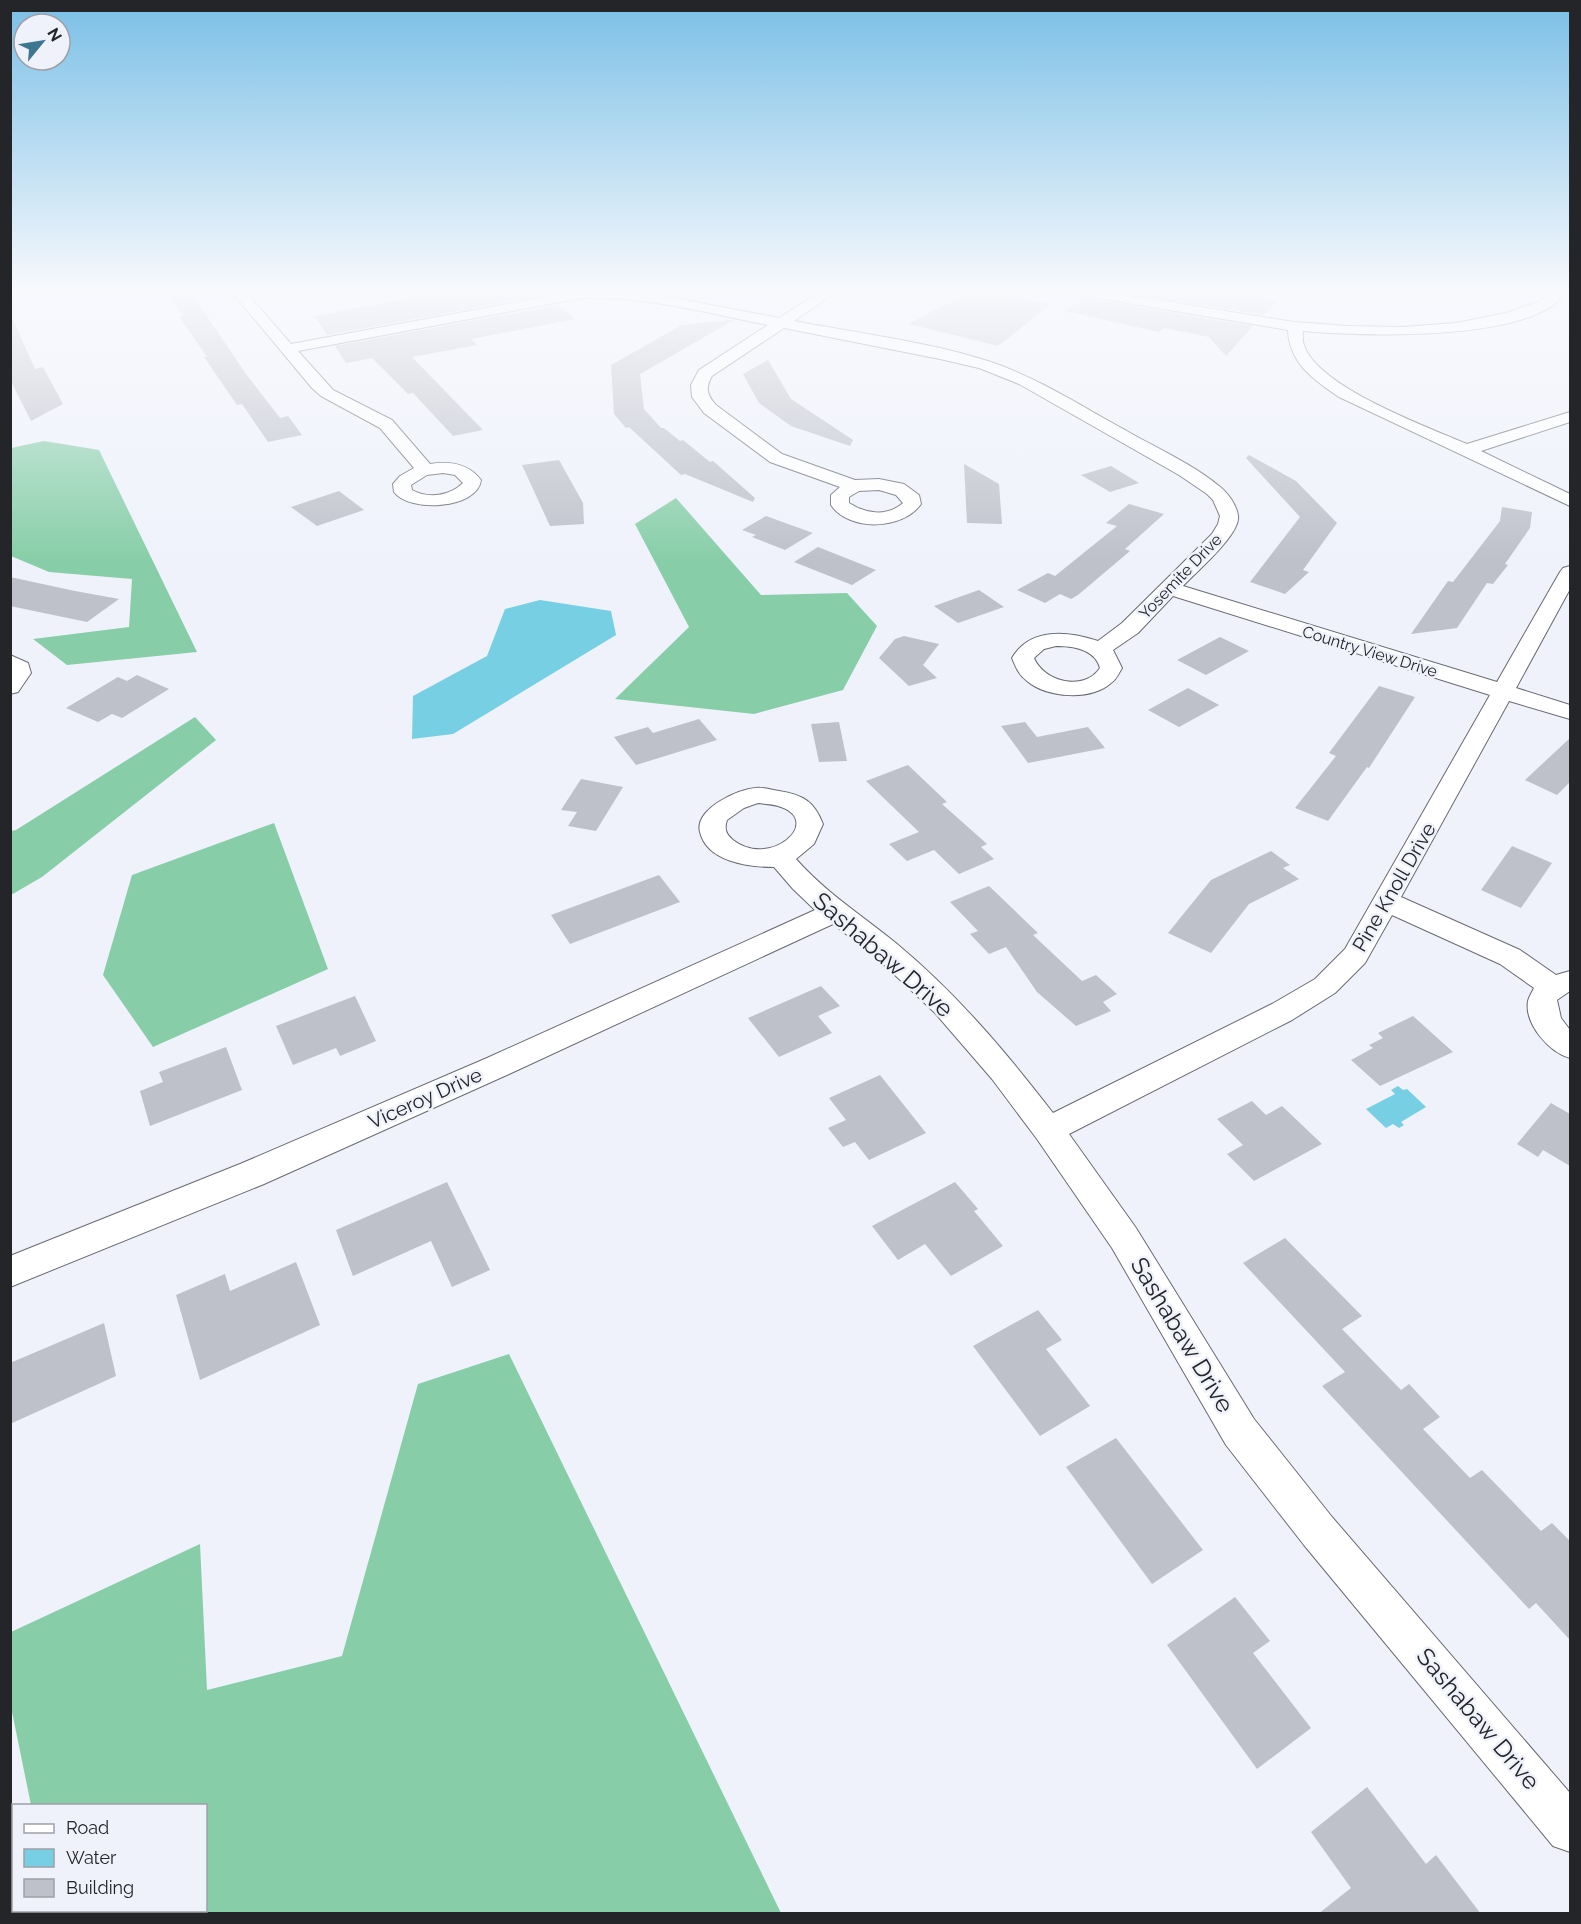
<svg xmlns="http://www.w3.org/2000/svg" width="1581" height="1924" font-family="Raleway,sans-serif">
<rect width="100%" height="100%" fill="#eff2fb"/>
<g fill="#87cea8">
<polygon points="44,441 99,450 197,652 67,665 33,639 129,627 132,579 49,572 11,556 11,448"/>
<polygon points="676,498 761,595 847,593 877,626 843,690 754,714 615,699 689,627 635,524"/>
<polygon points="195,717 216,740 42,877 11,895 11,831 16,830"/>
<polygon points="274,823 328,969 153,1047 103,975 132,875"/>
<polygon points="509,1354 781,1913 54,1913 54,1911 206,1910 206,1806 31,1805 11,1707 11,1632 200,1544 207,1690 342,1656 418,1384"/>
</g>
<g fill="#76cfe3">
<polygon points="540,600 611,611 616,635 453,734 412,739 413,696 487,656 505,609"/>
<polygon points="1398,1086 1403,1090 1407,1089 1426,1107 1401,1122 1404,1125 1399,1128 1393,1124 1386,1128 1366,1109 1395,1094 1391,1090"/>
</g>
<g fill="#bec1ca">
<polygon points="166,291 190,291 246,374 280,418 288,416 302,435 268,442 242,404 237,405 204,357 207,357 179,316 183,315"/>
<polygon points="449,291 540,291 545,295 327,335 315,316"/>
<polygon points="978,291 1051,304 998,346 909,324 940,307"/>
<polygon points="1112,291 1211,291 1244,298 1245,296 1277,300 1264,315"/>
<polygon points="1085,298 1253,326 1226,356 1209,337 1164,328 1159,332 1065,311"/>
<polygon points="558,305 575,319 471,339 477,345 412,357 483,430 453,436 413,393 408,394 372,358 346,363 335,346"/>
<polygon points="10,313 35,369 43,367 63,404 31,421 10,379"/>
<polygon points="731,320 734,320 640,374 644,409 661,428 664,428 680,441 683,440 710,462 713,461 755,498 753,502 685,474 681,475 629,427 626,428 614,414 611,365 682,325"/>
<polygon points="768,360 791,399 853,440 850,446 791,426 759,403 743,374"/>
<polygon points="1249,455 1296,481 1337,523 1303,570 1309,572 1285,594 1250,582 1300,517 1246,458"/>
<polygon points="559,460 583,503 584,524 550,526 522,465"/>
<polygon points="964,464 999,484 1002,524 967,523"/>
<polygon points="1111,466 1139,483 1110,492 1081,475"/>
<polygon points="339,491 364,510 317,526 291,507"/>
<polygon points="1129,504 1164,514 1125,549 1130,551 1078,595 1071,599 1060,594 1045,603 1017,590 1048,573 1055,576 1117,526 1106,523"/>
<polygon points="1502,507 1532,512 1530,528 1505,564 1508,565 1493,584 1487,583 1457,628 1411,634 1448,581 1453,582 1500,521"/>
<polygon points="766,516 813,533 785,550 752,537 756,535 742,530"/>
<polygon points="818,547 876,570 852,585 794,562"/>
<polygon points="10,577 75,591 119,599 87,622 10,606"/>
<polygon points="979,590 1004,607 958,623 934,606"/>
<polygon points="904,636 939,644 923,665 937,678 909,686 879,658 895,639"/>
<polygon points="1220,637 1249,651 1206,675 1177,660"/>
<polygon points="137,675 169,689 122,718 112,714 98,722 66,708 118,677 127,681"/>
<polygon points="1379,686 1415,697 1369,768 1367,767 1328,821 1295,808 1336,756 1329,753"/>
<polygon points="1188,688 1219,705 1179,727 1148,710"/>
<polygon points="699,719 717,740 636,765 614,737 648,727 653,733"/>
<polygon points="839,722 847,761 819,762 811,724"/>
<polygon points="1025,722 1037,737 1088,727 1105,748 1028,763 1001,726"/>
<polygon points="1570,738 1570,782 1557,795 1525,780"/>
<polygon points="908,765 947,802 942,804 987,844 981,847 994,859 959,874 934,850 907,861 889,844 919,832 866,781"/>
<polygon points="581,779 623,787 596,831 568,826 577,812 561,810"/>
<polygon points="1512,846 1552,863 1521,908 1481,890"/>
<polygon points="1271,851 1290,865 1283,868 1299,879 1249,904 1211,953 1168,933 1211,880"/>
<polygon points="659,875 680,902 570,944 551,915"/>
<polygon points="989,886 1038,933 1033,935 1082,981 1096,975 1117,994 1103,1002 1111,1011 1076,1026 1037,992 1006,947 989,954 970,934 978,931 950,902"/>
<polygon points="821,986 840,1006 818,1016 832,1033 779,1057 748,1018"/>
<polygon points="355,996 376,1041 340,1056 336,1048 293,1065 276,1026"/>
<polygon points="1413,1016 1453,1052 1380,1086 1351,1060 1373,1048 1369,1045 1383,1038 1378,1033"/>
<polygon points="226,1047 242,1090 150,1126 140,1091 163,1082 159,1072"/>
<polygon points="880,1075 926,1133 869,1160 855,1142 843,1147 828,1128 846,1120 829,1098"/>
<polygon points="1252,1101 1266,1115 1282,1106 1322,1144 1254,1181 1227,1154 1243,1145 1217,1119"/>
<polygon points="1551,1103 1570,1114 1570,1166 1543,1150 1538,1157 1517,1144"/>
<polygon points="447,1182 490,1270 452,1287 431,1241 353,1276 336,1230"/>
<polygon points="955,1182 978,1209 974,1211 1003,1246 951,1276 925,1244 898,1260 872,1226"/>
<polygon points="1285,1238 1362,1316 1342,1329 1401,1390 1409,1384 1440,1417 1423,1429 1470,1478 1482,1470 1541,1531 1552,1523 1570,1541 1570,1640 1536,1603 1529,1609 1322,1386 1345,1372 1243,1263"/>
<polygon points="296,1262 320,1325 200,1380 176,1295 225,1274 230,1291"/>
<polygon points="1038,1310 1062,1340 1046,1349 1090,1406 1040,1436 973,1346"/>
<polygon points="104,1323 116,1376 10,1424 10,1363"/>
<polygon points="1116,1438 1203,1550 1152,1584 1066,1467"/>
<polygon points="1235,1597 1270,1641 1253,1653 1311,1728 1257,1769 1167,1645"/>
<polygon points="1367,1787 1426,1864 1436,1855 1481,1914 1318,1914 1351,1888 1311,1832"/>
</g>
<g fill="none" stroke-linecap="round" stroke-linejoin="round">
<g stroke="#696b73" stroke-width="2">
<g id="street">
<path d="M231,291H245L291,344L578,291L648,293L779,318L821,291H837L794,321C857,333 930,342 991,362C1038,378 1081,406 1125,430C1156,448 1191,463 1219,486C1227,492 1237,505 1238,516C1241,534 1195,573 1183,586L1497,682L1560,572L1563,568L1570,566V589L1516,688L1570,705V719L1509,701L1401,897L1520,950L1556,975L1570,971V991L1557,1000L1561,1018L1570,1030V1058C1550,1053 1524,1024 1528,1001C1529,997 1532,992 1534,988L1500,964L1392,915L1365,963L1335,993L1292,1020L1069,1134L1136,1228L1254,1419L1332,1517L1570,1793V1852L1553,1846L1304,1545L1226,1445L1112,1248L1037,1139L992,1079L935,1013L877,958L833,924L509,1074L264,1184L10,1287V1256L240,1164L487,1058L815,910L793,889L774,867C749,867 707,862 700,832C694,809 738,789 756,788C763,787 772,790 779,791C803,795 814,801 823,824L814,844L796,859C826,893 863,916 897,944C956,993 1006,1052 1053,1113L1272,1004L1315,979L1345,949L1490,695L1173,596L1138,633L1113,650L1122,668C1119,673 1116,680 1111,683C1091,701 1047,698 1027,681C1019,675 1016,668 1012,658C1030,627 1068,631 1098,641L1122,623L1212,534L1218,524L1220,516L1213,500L1207,494L1179,475L1019,384L979,368L940,359L784,328L712,376C705,388 707,395 716,405L782,454L855,480L879,479L904,484L919,495L921,504C903,530 849,532 831,505V495L840,487L770,462L704,413L692,397L691,385L699,370L768,325C707,313 645,296 582,298L298,351L333,390L392,420L430,464C449,461 468,463 481,480C478,509 409,513 394,492L393,484L400,476L414,468L380,428L321,396L312,388ZM443,473L455,475L463,483C450,496 428,499 412,490L411,485L427,475ZM879,490L896,495L903,503C887,517 866,514 849,503V497L859,491ZM1056,646C1073,646 1095,649 1100,668C1084,692 1044,682 1034,658L1044,649ZM758,803C765,804 774,804 781,807C823,822 770,869 733,840C726,834 724,829 727,820L744,808Z"/>
<path d="M1073,291H1101L1294,322L1348,326L1403,327L1456,323L1506,313L1538,302L1552,291H1566C1538,343 1356,336 1303,331C1303,335 1302,341 1304,345C1317,387 1428,427 1467,444L1570,412V422L1481,451L1570,494V506L1339,397C1314,380 1289,363 1288,330L1080,295Z"/>
<polygon points="10,655 28,663 31,673 18,692 10,694"/>
</g>
</g>
<use href="#street" fill="#fff" fill-rule="evenodd"/>
</g>
<linearGradient id="sky" x2="0" y2="1"><stop stop-color="#7abfe6"/><stop offset="0.52" stop-color="#f8f9fd"/><stop offset="1" stop-color="#f8f9fd" stop-opacity="0"/></linearGradient>
<rect width="1581" height="560" fill="url(#sky)"/>
<g text-anchor="middle" stroke-width="5" stroke-linejoin="round" paint-order="stroke">
<g font-size="16" fill="#242529" stroke="#eff2fb">
<text transform="translate(1180 576) rotate(-46)" y="6">Yosemite Drive</text>
<text transform="translate(1370 651) rotate(17)" y="6">Country View Drive</text>
</g>
<g font-size="20" fill="#242529" stroke="#eff2fb">
<text transform="translate(1394 887) rotate(-60)" y="7">Pine Knoll Drive</text>
<text transform="translate(425 1098) rotate(-24)" y="7">Viceroy Drive</text>
</g>
<g font-size="24" fill="#242529" stroke="#eff2fb">
<text transform="translate(883 955) rotate(41)" y="8">Sashabaw Drive</text>
<text transform="translate(1182 1335) rotate(59)" y="8">Sashabaw Drive</text>
<text transform="translate(1478 1719) rotate(50)" y="8">Sashabaw Drive</text>
</g>
</g>
<rect width="1581" height="1924" fill="none" stroke="#242529" stroke-width="24"/>
<rect x="12" y="1804" width="195" height="108" fill="#eff2fb" stroke="#9ea0a7" stroke-width="1.5"/>
<rect x="24" y="1824" width="30" height="9" fill="#ffffff" stroke="#9ea0a7" stroke-width="1.5"/>
<text x="66" y="1834" font-size="18" fill="#242529">Road</text>
<rect x="24" y="1849" width="30" height="18" fill="#76cfe3" stroke="#9ea0a7" stroke-width="1.5"/>
<text x="66" y="1864" font-size="18" fill="#242529">Water</text>
<rect x="24" y="1879" width="30" height="18" fill="#bec1ca" stroke="#9ea0a7" stroke-width="1.5"/>
<text x="66" y="1894" font-size="18" fill="#242529">Building</text>
<g transform="translate(42 42) rotate(60)"><circle r="28" fill="#eff2fb" stroke="#9ea0a7" stroke-width="1.5"/>
<path d="M0-4.5L10 22L0 15L-10 22Z" fill="#3c778f"/>
<text y="-9" font-size="16" font-weight="bold" text-anchor="middle" fill="#242529">N</text>
</g>
</svg>
